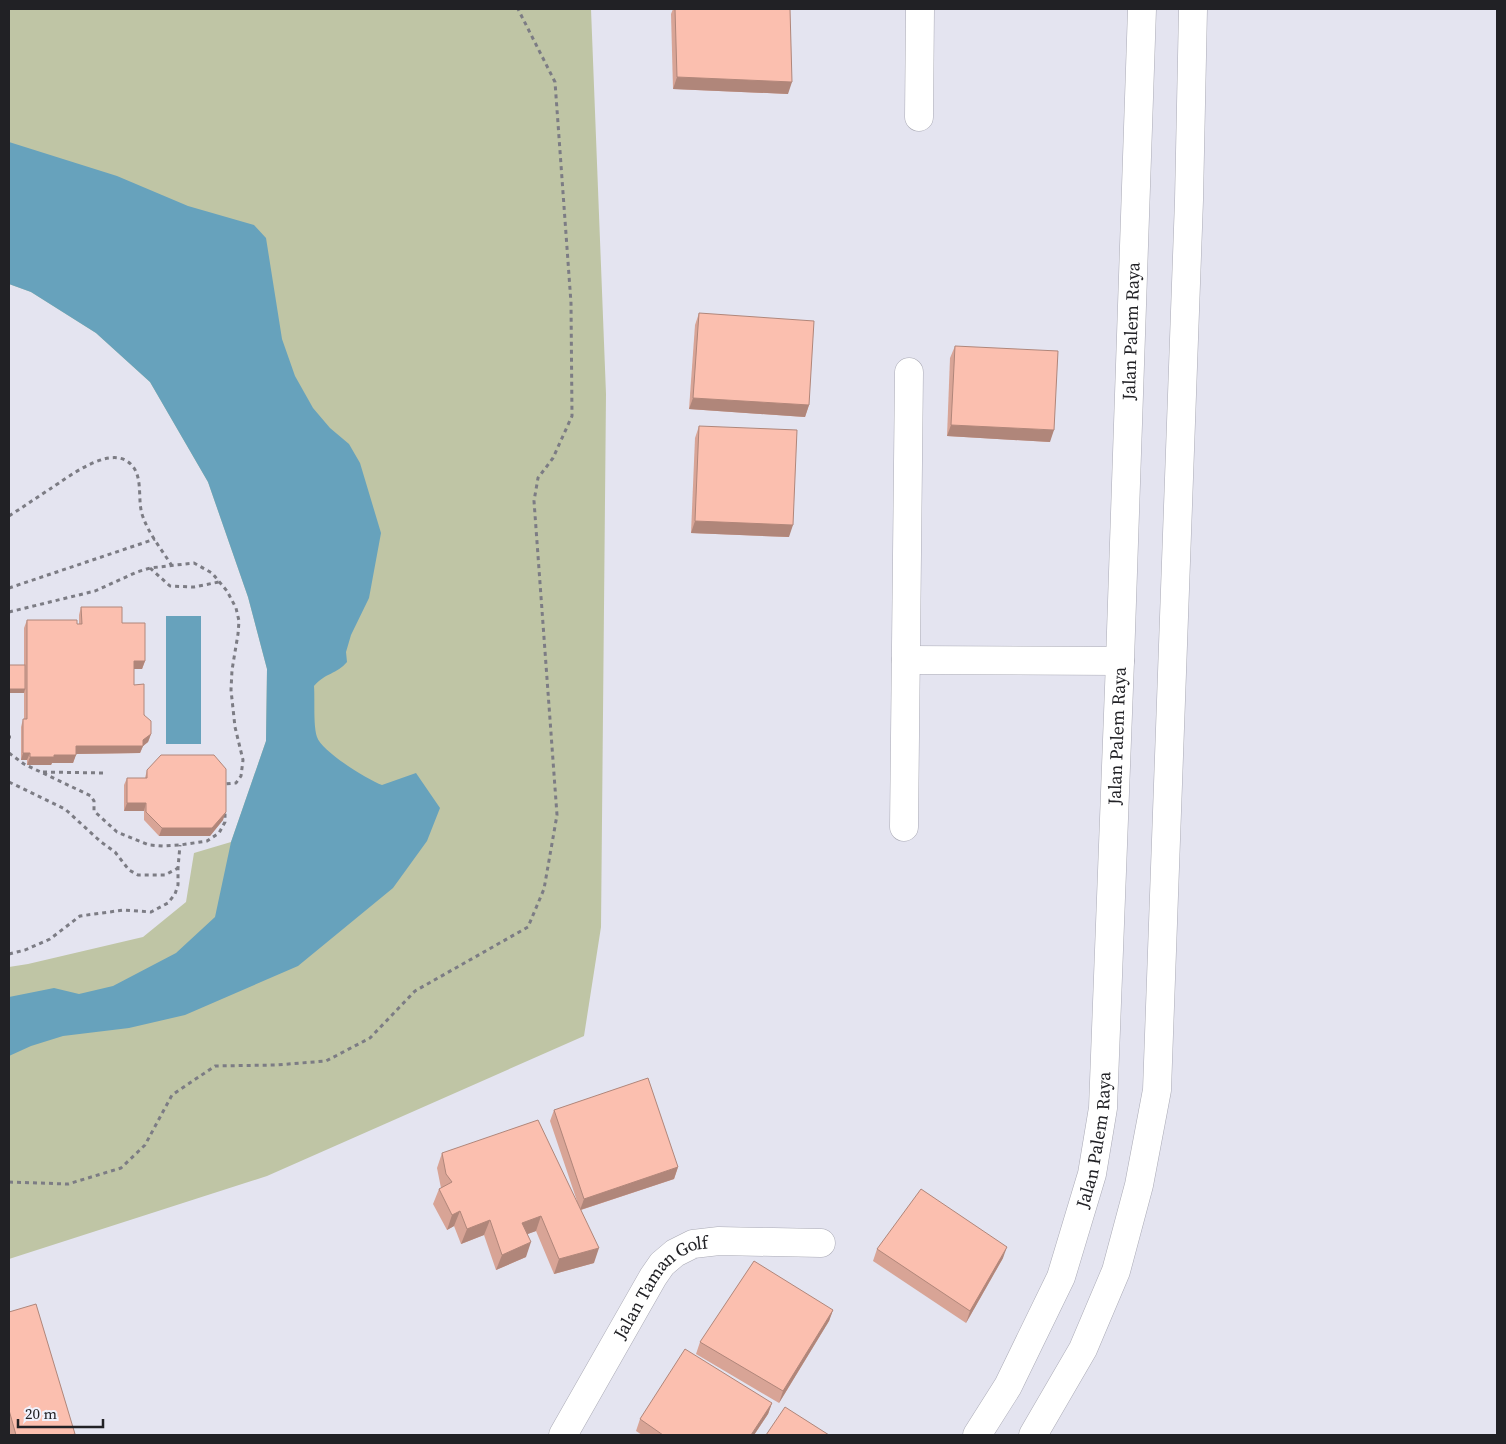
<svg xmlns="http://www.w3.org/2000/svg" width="1506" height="1444" font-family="'Source Serif 4',serif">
<rect width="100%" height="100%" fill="#e4e4f0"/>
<polygon fill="#bfc5a5" points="9,9 591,9 606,394 601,927 584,1036 267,1176 9,1259 9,967 28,964 143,937 186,902 194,853 231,842 266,741 267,669 248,597 208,482 150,382 96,333 31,292 9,284"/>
<g fill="#67a2bc">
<path d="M9,142L117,176L188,206L254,225L266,238L282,339L295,376L313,408L330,428L349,444L360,463L381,533L369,598L351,635L346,652L347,662C337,674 325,673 314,686C315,699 313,726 317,737C321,751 368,780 382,785L416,773L440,808L427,841L393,888L298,966L185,1015L129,1028L63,1036L31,1046L9,1056V997L54,988L79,994L113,986L176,953L215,917L231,842L266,741L267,669L248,597L208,482L150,382L96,333L31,292L9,284Z"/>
<rect x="166" y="616" width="35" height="128"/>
</g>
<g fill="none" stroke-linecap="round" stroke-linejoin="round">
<g stroke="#aaaab5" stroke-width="29">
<g id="minor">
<polyline points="919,117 920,9"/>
<polyline points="906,660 1120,661"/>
<polyline points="904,827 909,372"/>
<path id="s1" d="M563,1435L653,1277L662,1264L675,1253L693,1244L719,1241L821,1243"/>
<path id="s2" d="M977,1435L1008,1386L1061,1277L1092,1174L1103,1108L1120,661L1142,9"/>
<polyline points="1033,1435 1083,1349 1116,1271 1139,1185 1157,1090 1189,200 1193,9"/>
</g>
</g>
<g stroke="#7c7c84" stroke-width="3" stroke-dasharray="4 4" stroke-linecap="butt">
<path d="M9,516C23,507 36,498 50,489C70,476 115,440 134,468C143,482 137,502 143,517C149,534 162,550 172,566"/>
<polyline points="150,568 170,586 194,587 219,582"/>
<polyline points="9,588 155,539"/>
<polyline points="9,612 95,591 137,572 150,568 194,563 212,573 227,591 236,608 239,621 238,634 232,670 231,690 235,727 243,760 241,776 236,783 225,784"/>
<polyline points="9,737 11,737"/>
<polyline points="9,753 24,764 91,796 94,801 94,811 117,832 149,845 163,846 180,845 207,841 219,833 225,822 225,813"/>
<polyline points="43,772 103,773"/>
<polyline points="9,782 65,809 101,842 115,852 129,870 138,875 165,875 178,868"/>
<polyline points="9,954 25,950 50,939 80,916 124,910 151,912 168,903 175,894 178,885 178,868 180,845"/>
<polyline points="9,1182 68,1184 121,1168 145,1145 172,1095 215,1066 276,1065 326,1061 370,1038 415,991 528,927 544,889 557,815 534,501 538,478 553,458 572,416 571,303 555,82 518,9"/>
</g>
<use href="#minor" stroke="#fff" stroke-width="28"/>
</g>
<g fill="#d8a496">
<polygon points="673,9 790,9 788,94 673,89 671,14"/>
<polygon points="699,313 809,405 805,417 689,409 695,325"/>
<polygon points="955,346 1050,442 947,436 950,358"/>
<polygon points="699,426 789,537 691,533 695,438"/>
<polygon points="81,607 122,623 145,661 142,669 134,669 134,685 151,734 148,742 143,746 140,753 76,754 73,763 52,763 51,765 27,765 27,760 21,760 21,727 23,719 24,719 24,692 24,693 9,693 24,665 24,628 27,620 79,624 79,615"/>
<polygon points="147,770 223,820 210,836 159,836 144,820 144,811 124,811 124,785 127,778 145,778"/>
<polygon points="554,1110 678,1167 674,1179 581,1210 594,1263 554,1274 536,1231 527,1234 526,1257 496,1270 484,1235 461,1244 454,1226 447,1230 433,1204 439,1189 441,1188 437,1168 442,1153 577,1201 550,1121"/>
<polygon points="877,1249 1003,1258 966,1323 873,1261"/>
<polygon points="833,1310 829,1321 779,1403 696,1354 700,1342"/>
<polygon points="9,1312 75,1435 9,1435"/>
<polygon points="772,1403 768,1414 754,1435 642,1435 636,1431 640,1419"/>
</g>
<g fill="#b0867a">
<polygon points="677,77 792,82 788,94 673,89"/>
<polygon points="693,398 809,405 805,417 689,409"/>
<polygon points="951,425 1054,430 1050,442 947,436"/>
<polygon points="695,521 793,525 789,537 691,533"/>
<polygon points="134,661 145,661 142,669 131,669"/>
<polygon points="9,689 25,689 24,693 9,693"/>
<polygon points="151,734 148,742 143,746 140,753 73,754 76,746"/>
<polygon points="23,753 30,753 27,760 21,760"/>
<polygon points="54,755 76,755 73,763 52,763 51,765 27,765 30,757"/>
<polygon points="127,803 146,803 144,811 124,811"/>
<polygon points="226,812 223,820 210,836 159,836 162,828"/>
<polygon points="678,1167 674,1179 580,1210 584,1199"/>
<polygon points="460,1211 454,1226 447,1230 452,1215"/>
<polygon points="541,1216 536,1231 517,1238 522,1223"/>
<polygon points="490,1220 484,1235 461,1244 467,1229"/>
<polygon points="531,1242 526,1257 496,1270 502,1255"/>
<polygon points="1007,1247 1003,1258 966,1323 970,1311"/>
<polygon points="599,1248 594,1263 554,1274 559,1259"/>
<polygon points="833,1310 829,1321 779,1403 783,1391"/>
<polygon points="772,1403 768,1414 754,1435 751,1435"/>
</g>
<g fill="#fbbfaf" stroke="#b0867a">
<polygon points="675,9 790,9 792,82 677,77"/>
<polygon points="699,313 814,321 809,405 693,398"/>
<polygon points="955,346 1058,351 1054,430 951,425"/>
<polygon points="699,426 797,430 793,525 695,521"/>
<polygon points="81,607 122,607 122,623 145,623 145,661 134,661 134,685 144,684 144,715 151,721 151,734 143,740 143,746 76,746 76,755 54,755 54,757 30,757 30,753 23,753 23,719 27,719 27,620 77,620 77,624 82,624"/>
<rect x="9" y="665" width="16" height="24"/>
<polygon points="161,755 214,755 226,769 226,812 212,828 162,828 146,812 146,803 127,803 127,778 147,778 147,770"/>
<polygon points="648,1078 678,1167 584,1199 554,1110"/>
<polygon points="538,1120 599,1248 559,1259 541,1216 522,1223 531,1242 502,1255 490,1220 467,1229 460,1211 452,1215 439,1189 452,1182 446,1174 442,1153"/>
<polygon points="921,1189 1007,1247 970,1311 877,1249"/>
<polygon points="754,1261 833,1310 783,1391 700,1342"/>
<polygon points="36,1304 75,1434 71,1435 16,1435 9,1410 9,1312"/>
<polygon points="685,1349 772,1403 751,1435 663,1435 640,1419"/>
<polygon points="785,1407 829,1435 766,1435"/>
</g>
<g text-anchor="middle" stroke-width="4" stroke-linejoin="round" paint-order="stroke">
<g font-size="18" fill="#212125" stroke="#f1f2fd">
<text dy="6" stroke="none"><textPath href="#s2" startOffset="1131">Jalan Palem Raya</textPath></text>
<text dy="6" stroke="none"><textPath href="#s2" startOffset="726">Jalan Palem Raya</textPath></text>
<text dy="6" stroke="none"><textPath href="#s2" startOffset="321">Jalan Palem Raya</textPath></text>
<text dy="6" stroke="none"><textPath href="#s1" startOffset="181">Jalan Taman Golf</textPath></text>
</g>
</g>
<rect width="1506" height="1444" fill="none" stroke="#212125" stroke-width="20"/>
<path d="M18 1419v8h85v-8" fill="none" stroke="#212125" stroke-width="2.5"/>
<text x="25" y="1419" font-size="15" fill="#212125" stroke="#f1f2fd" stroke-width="4" paint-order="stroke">20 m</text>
</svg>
